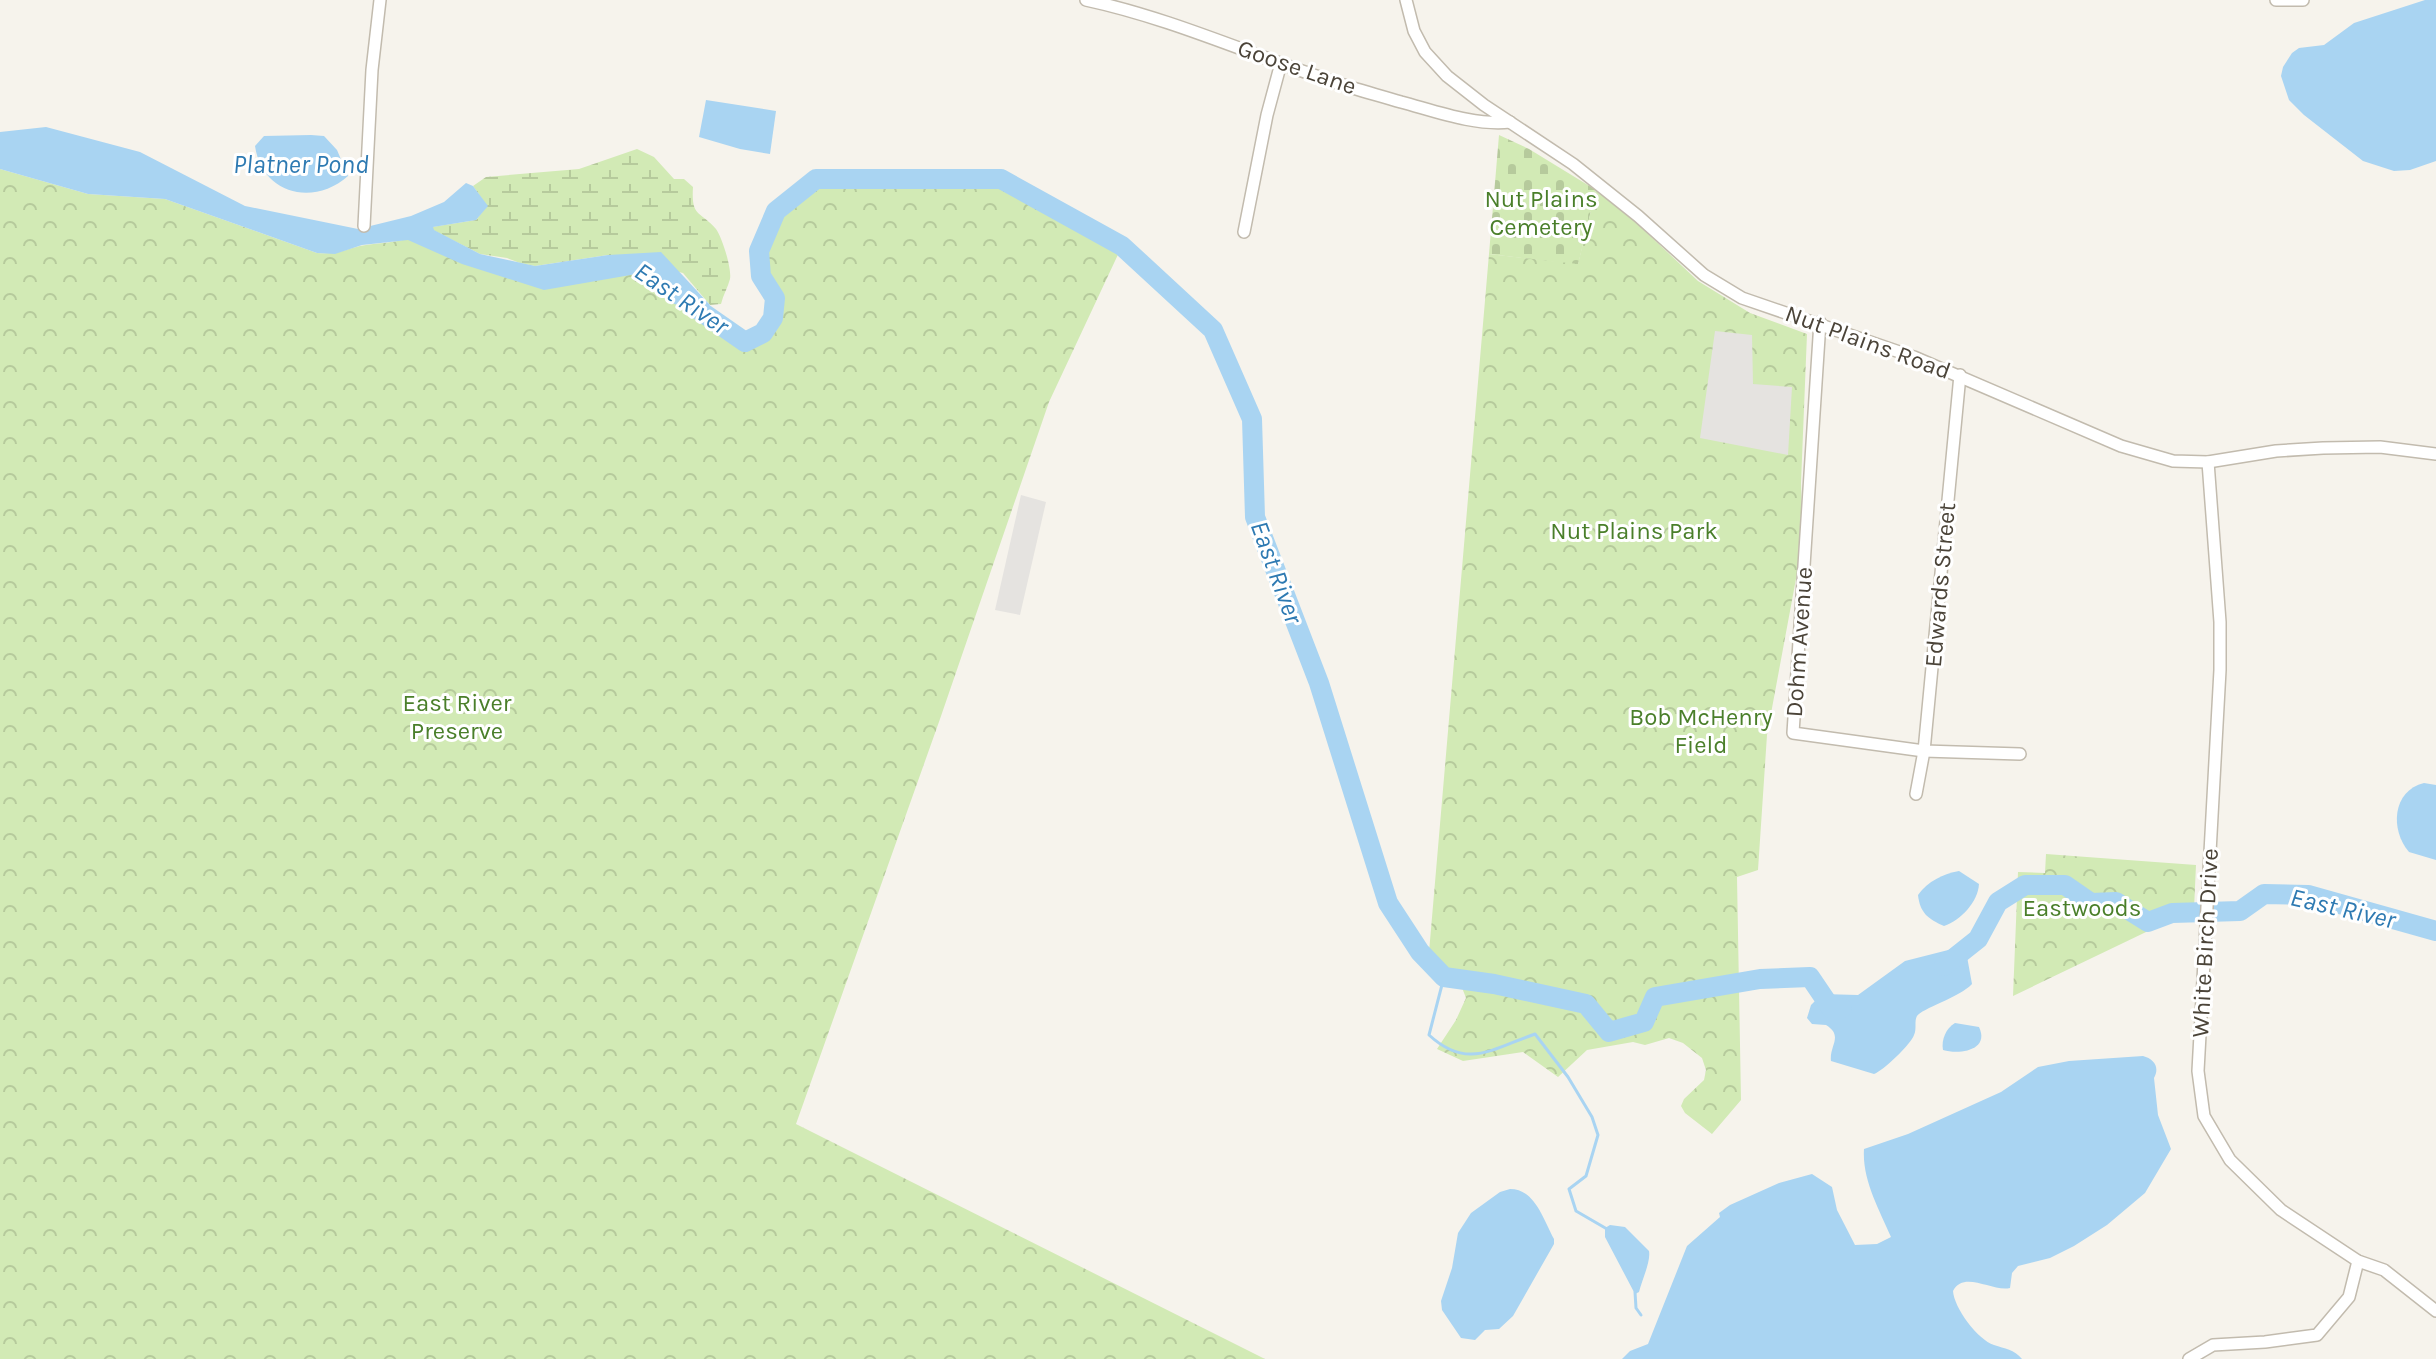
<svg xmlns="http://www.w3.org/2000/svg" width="2436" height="1359" font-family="Karla,sans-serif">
<defs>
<pattern id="wetland-marsh" width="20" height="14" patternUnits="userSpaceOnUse" patternTransform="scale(2)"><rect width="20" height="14" fill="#d2eab5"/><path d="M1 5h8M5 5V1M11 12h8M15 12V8" fill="none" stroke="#b6ca9c"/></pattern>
<pattern id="cemetery-stones" width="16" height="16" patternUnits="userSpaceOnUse" patternTransform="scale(2)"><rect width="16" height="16" fill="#d2eab5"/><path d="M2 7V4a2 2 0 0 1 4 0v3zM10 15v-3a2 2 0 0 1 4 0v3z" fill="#b6ca9c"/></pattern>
<pattern id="park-crowns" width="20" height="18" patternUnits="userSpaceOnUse" patternTransform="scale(2)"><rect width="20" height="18" fill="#d2eab5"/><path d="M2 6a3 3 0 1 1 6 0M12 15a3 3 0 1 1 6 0" fill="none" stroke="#b6ca9c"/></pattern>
</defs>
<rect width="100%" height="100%" fill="#f6f3ec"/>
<path fill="url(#wetland-marsh)" d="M637,149L654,157L674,179H684L693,187C691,218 700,210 716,229C722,237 732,269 730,279C728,287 723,295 721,304L710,305L683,273L608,255L535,266L520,263L507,258L480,254L433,230L432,227L476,220L487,206L473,186L486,177L579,169Z"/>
<polygon fill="url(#cemetery-stones)" points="1499,135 1529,149 1596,190 1578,265 1489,254"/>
<g fill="url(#park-crowns)">
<path d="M0,169L88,194L165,199L317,253C340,255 346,248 366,245C386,242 404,243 421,232L473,257L574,272L651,265L684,287L696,308L745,342L763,333L773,318L775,298L761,276L759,251L776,211L816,179H1001L1122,246L1049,402L940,719L796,1124L1265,1359H0Z"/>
<polygon points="1596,190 1612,200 1698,281 1750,313 1807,334 1801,483 1803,541 1767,735 1758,870 1737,877 1741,1100 1712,1134 1685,1113 1681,1106 1684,1099 1704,1080 1706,1070 1702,1058 1683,1043 1669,1038 1645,1045 1633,1042 1587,1050 1558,1077 1523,1052 1463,1061 1437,1049 1456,1020 1466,998 1461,985 1428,964 1489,254 1578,264"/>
<polygon points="2046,854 2196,865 2194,909 2013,996 2018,872 2045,873"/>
</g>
<g fill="#e5e3e0">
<polygon points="1715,331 1752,335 1753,384 1792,387 1788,455 1700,438"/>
<polygon points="1021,495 1046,502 1020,615 995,610"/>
</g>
<g fill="#a9d4f2">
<polygon points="2425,0 2436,0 2436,161 2410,170 2394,171 2363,161 2304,115 2289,100 2281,76 2283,67 2292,53 2299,48 2324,45 2354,23"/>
<polygon points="706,100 776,111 770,154 740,149 699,137"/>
<polygon points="46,127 140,152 245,206 358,229 411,216 444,202 466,183 473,186 488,206 476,220 433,227 434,230 480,254 535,266 608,255 661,252 710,305 696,308 674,304 648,272 544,290 462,264 408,240 362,245 335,254 317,253 165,199 88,194 0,169 0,132"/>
<path d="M311,135L324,136L337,150L348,176C313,207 262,194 255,146L264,136Z"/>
<path d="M2424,783L2436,785V860L2409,852C2390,830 2392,791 2424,783Z"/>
<path d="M1959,871L1979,884C1978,902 1961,920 1944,926C1928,919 1920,913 1918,895C1928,881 1943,874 1959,871Z"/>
<path d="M1960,947L1966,951L1972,984C1960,997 1921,1009 1917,1016C1914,1021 1917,1029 1914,1035C1911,1044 1883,1071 1874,1074L1831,1061C1829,1046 1844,1036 1826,1025L1812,1024L1807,1018L1811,1005L1822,994L1858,995L1905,961Z"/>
<path d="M1955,1023L1979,1027C1990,1050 1960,1055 1943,1050C1941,1040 1946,1028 1955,1023Z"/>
<path d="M2143,1056C2154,1059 2160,1067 2154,1078L2158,1115L2171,1149L2145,1193L2107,1225L2074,1246L2050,1258L2018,1266L2012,1273L2010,1288C1992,1292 1964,1270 1953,1291C1954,1308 1978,1340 1994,1345C2005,1349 2014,1349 2022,1359H1622L1630,1351L1648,1344L1687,1246L1720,1217L1719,1213L1730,1205L1779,1183L1812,1174L1832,1187L1837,1210L1855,1245L1877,1244L1891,1237C1879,1209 1862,1180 1864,1149L1908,1134L2001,1092L2038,1067L2069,1061Z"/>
<path d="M1510,1189C1535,1189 1543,1219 1554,1239V1244L1513,1316L1499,1329L1485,1330L1475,1340L1461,1338L1442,1310L1441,1301L1452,1268L1458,1233L1471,1213L1500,1192Z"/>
<path d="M1610,1225L1625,1227L1649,1251C1651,1261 1642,1280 1639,1292L1635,1294L1605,1237V1228Z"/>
</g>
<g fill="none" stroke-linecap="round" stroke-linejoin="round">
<g stroke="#a9d4f2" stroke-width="3">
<path d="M1444,977L1429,1035C1467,1070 1492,1049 1535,1034L1568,1077L1592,1117L1598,1135L1586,1176L1569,1189L1576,1211L1607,1229"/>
<polyline points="1635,1292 1636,1308 1641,1315"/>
</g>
<g stroke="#a9d4f2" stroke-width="20">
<polyline points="677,290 696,308 745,342 763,333 773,318 775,298 761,276 759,251 776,211 816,179 1001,179 1122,246 1213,330 1252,419 1255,517 1319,683 1388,903 1420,952 1444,977 1494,984 1586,1004 1609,1032 1644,1022 1655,997 1760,979 1810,977 1831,1008 1842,1008"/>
<polyline points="1944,966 1978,939 1998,902 2025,885 2065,885 2091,903 2116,902 2148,922 2172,913 2240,911 2264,894 2308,895 2436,931"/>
</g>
<g stroke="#c2bbae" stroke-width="14">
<g id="minor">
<path d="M1086,0C1170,18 1249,54 1331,81C1354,89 1378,95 1401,102C1435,111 1475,126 1510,122"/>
<polyline points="1406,0 1414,31 1425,52 1447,76 1484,105 1573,164 1638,216 1704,275 1742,298 1914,357 2121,446 2173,461 2208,462 2276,451 2323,448 2380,447 2436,454"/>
<polyline points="2276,0 2303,0"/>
<polyline points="364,226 372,70 380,0"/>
<polyline points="1244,232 1267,115 1281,63"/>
<polyline points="1820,322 1793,733 1924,751 2020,754"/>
<polyline points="2208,462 2220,622 2220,670 2198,1071 2204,1116 2230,1160 2281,1210 2358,1261 2384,1270 2436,1311"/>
<polyline points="1916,794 1924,751 1960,375"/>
<polyline points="2189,1359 2213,1345 2265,1342 2317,1335 2349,1297 2358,1261"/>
</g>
</g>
<use href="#minor" stroke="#fff" stroke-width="11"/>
</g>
<g text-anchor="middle" stroke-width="6" stroke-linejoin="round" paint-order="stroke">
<g font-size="24" fill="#4b4439" stroke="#fff">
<text transform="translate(1297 67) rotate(19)" y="8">Goose Lane</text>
<text transform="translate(1868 342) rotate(20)" y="8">Nut Plains Road</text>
<text transform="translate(1940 585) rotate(-85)" y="8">Edwards Street</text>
<text transform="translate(1799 642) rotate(-86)" y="8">Dohm Avenue</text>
<text transform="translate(2205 943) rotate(-87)" y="8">White Birch Drive</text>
</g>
<g font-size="24" fill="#4a7f2a" stroke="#fff">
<text x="1541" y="207">Nut Plains<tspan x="1541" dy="28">Cemetery</tspan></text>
<text x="1634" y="539">Nut Plains Park</text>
<text x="457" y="711">East River<tspan x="457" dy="28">Preserve</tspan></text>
<text x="1701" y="725">Bob McHenry<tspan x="1701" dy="28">Field</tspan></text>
<text x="2082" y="916">Eastwoods</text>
</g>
<g font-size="26" font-style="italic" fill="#2e7ab2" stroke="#fff">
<text x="301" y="173">Platner Pond</text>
<text transform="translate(682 298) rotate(34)" y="9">East River</text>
<text transform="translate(1277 572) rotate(70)" y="9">East River</text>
<text transform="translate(2343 908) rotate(13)" y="9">East River</text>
</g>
</g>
</svg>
